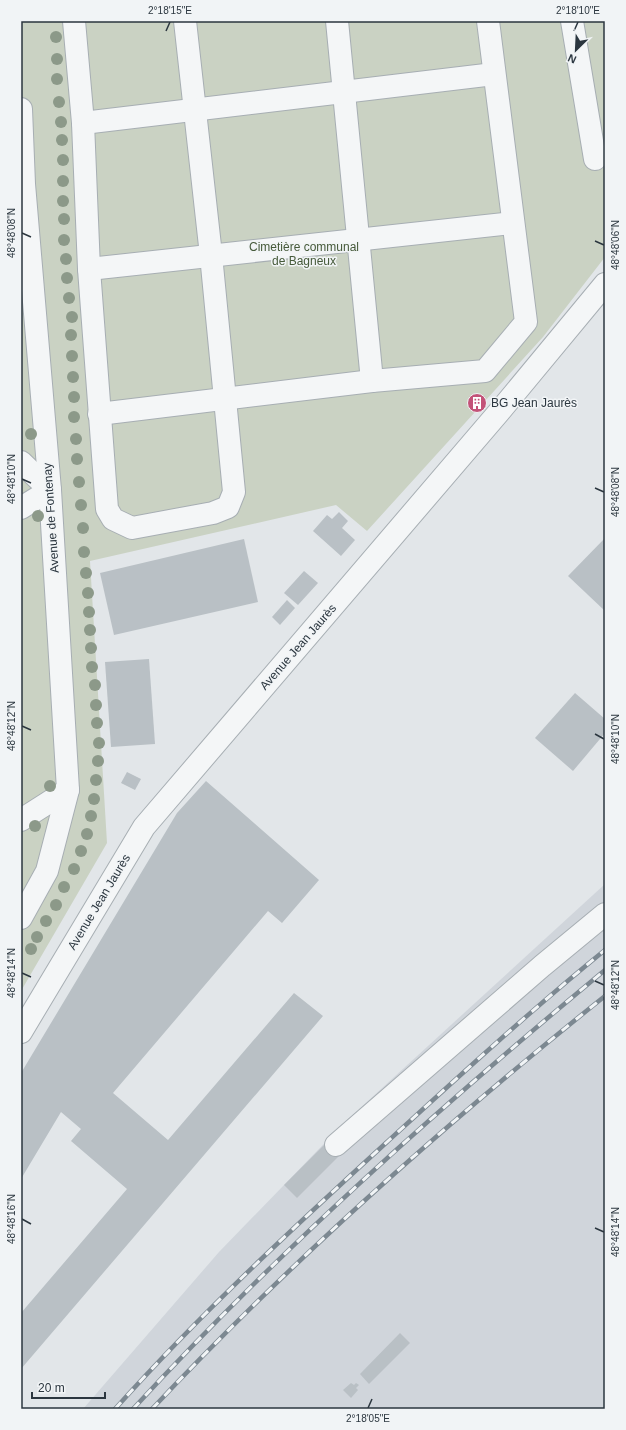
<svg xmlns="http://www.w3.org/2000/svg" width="626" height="1430" font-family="Arial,sans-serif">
<rect width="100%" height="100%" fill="#e2e6e9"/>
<polygon fill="#d0d5db" points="605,884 605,1409 83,1409 219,1252 345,1122"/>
<polygon fill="#cad2c3" points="21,21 605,21 605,257 543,337 367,531 336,505 90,561 107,843 21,991"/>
<g fill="#b9c0c5">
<polygon points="480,395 485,400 475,412 469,406"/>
<polygon points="339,512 348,521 342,528 355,540 341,556 313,531 327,515 332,519"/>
<polygon points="605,538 605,611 568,576"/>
<polygon points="244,539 258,602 114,635 100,573"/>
<polygon points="304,571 318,583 298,605 284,593"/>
<polygon points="287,600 295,608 280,625 272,617"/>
<polygon points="149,659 155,744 111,747 105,662"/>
<polygon points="575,693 605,719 605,733 573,771 535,738"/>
<polygon points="127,772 141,779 135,790 121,783"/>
<polygon points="206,781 319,880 282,923 268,911 113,1093 168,1140 294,993 323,1016 21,1369 21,1313 127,1189 71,1141 81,1129 61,1112 21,1179 21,1073 177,813"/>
<polygon points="326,1143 339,1156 297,1198 284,1185"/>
<polygon points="400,1333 410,1343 369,1384 360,1374"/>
<polygon points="351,1383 354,1385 356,1383 359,1385 356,1388 358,1390 351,1398 343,1390"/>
</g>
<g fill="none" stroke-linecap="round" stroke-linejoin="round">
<g stroke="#a7aeb3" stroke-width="24">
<g id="minor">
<polyline points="74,21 83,123 89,269 107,509 113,519 132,528 213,513 228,507 234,492 211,255 185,21"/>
<polyline points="337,21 372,381"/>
<polyline points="572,21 595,159"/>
<polyline points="21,109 24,184 50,490 68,790 47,871 21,918"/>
<polyline points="83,123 494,74"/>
<polyline points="89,269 512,223"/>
<polyline points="99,414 372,381 485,371 526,322 488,21"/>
<polyline points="21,462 50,490 21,508"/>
<polyline points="21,820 68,790"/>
<polyline points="21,1032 144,827 499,412 605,284"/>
<polyline points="336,1145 542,966 605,914"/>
</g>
</g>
<use href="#minor" stroke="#f4f6f7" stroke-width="22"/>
<g stroke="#7c8891" stroke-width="4.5">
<g id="rail">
<path d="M115,1409C200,1314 293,1228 387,1142C458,1077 530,1011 605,950"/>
<path d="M133,1409C277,1252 441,1106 605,970"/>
<path d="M152,1409C292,1260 445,1124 605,996"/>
</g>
</g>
<use href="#rail" stroke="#f1f4f6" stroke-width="3" stroke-dasharray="9" stroke-linecap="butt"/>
</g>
<g fill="#8c9989">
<circle cx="56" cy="37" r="6"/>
<circle cx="57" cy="59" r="6"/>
<circle cx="57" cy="79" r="6"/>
<circle cx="59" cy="102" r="6"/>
<circle cx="61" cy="122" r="6"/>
<circle cx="62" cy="140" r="6"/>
<circle cx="63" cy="160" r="6"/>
<circle cx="63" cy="181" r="6"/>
<circle cx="63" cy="201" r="6"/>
<circle cx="64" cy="219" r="6"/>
<circle cx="64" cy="240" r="6"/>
<circle cx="66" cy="259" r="6"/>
<circle cx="67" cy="278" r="6"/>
<circle cx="69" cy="298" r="6"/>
<circle cx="72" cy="317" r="6"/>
<circle cx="71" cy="335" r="6"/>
<circle cx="72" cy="356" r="6"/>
<circle cx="73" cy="377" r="6"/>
<circle cx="74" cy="397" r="6"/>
<circle cx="74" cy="417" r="6"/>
<circle cx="31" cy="434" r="6"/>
<circle cx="76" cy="439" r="6"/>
<circle cx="77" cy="459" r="6"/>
<circle cx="79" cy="482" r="6"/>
<circle cx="81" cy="505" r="6"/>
<circle cx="38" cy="516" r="6"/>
<circle cx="83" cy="528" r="6"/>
<circle cx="84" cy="552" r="6"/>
<circle cx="86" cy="573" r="6"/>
<circle cx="88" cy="593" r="6"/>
<circle cx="89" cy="612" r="6"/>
<circle cx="90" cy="630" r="6"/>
<circle cx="91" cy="648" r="6"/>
<circle cx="92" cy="667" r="6"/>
<circle cx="95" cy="685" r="6"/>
<circle cx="96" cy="705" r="6"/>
<circle cx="97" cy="723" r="6"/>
<circle cx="99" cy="743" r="6"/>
<circle cx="98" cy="761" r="6"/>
<circle cx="96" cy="780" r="6"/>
<circle cx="50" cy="786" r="6"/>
<circle cx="94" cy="799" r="6"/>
<circle cx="91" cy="816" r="6"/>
<circle cx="35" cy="826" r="6"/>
<circle cx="87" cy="834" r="6"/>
<circle cx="81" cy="851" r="6"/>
<circle cx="74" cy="869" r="6"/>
<circle cx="64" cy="887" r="6"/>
<circle cx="56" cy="905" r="6"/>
<circle cx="46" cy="921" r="6"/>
<circle cx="37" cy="937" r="6"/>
<circle cx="31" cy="949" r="6"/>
</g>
<path fill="none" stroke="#2b363f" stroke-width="1.5" d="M166,31L170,22M574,31L578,22M22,233L31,237M595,241L604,245M22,479L31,483M595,488L604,492M22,726L31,730M595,734L604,739M22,973L31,977M595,981L604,985M22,1219L31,1224M595,1228L604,1232M368,1408L372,1399"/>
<defs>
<g id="building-disc" transform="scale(1)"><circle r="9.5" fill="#c35278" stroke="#f1f4f6"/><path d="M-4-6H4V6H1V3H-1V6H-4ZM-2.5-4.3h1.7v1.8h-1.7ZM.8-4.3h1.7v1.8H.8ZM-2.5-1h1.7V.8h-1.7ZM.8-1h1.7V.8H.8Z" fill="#fff"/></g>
</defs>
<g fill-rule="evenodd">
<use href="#building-disc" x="477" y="403"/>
</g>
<g text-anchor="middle" stroke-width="3" stroke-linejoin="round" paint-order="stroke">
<g font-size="12" fill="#465a3a" stroke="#f1f4f6">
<text x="304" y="251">Cimetière communal<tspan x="304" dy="14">de Bagneux</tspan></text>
</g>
<g font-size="12" fill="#2b363f" stroke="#f1f4f6" text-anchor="start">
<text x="491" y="407">BG Jean Jaurès</text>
</g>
<g font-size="12" fill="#2b363f" stroke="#f1f4f6">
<text transform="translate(51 518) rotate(-94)" y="4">Avenue de Fontenay</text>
<text transform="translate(298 647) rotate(-49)" y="4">Avenue Jean Jaurès</text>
<text transform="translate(99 902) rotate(-59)" y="4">Avenue Jean Jaurès</text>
</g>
</g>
<rect width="626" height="1430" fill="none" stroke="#f1f4f6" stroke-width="44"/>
<g transform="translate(576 50) rotate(204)" stroke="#f1f4f6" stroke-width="3" paint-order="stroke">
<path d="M0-3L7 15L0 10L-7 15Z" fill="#2b363f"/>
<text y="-6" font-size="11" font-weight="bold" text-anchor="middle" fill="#2b363f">N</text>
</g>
<path d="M32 1392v6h73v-6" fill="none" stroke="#2b363f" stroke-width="2"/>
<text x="38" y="1392" font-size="12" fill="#2b363f" stroke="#f1f4f6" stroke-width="3" paint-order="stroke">20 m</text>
<rect x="22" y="22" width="582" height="1386" fill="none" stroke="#2b363f" stroke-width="1.5"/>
<g font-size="10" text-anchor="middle" fill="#2b363f">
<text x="170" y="14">2°18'15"E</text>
<text x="578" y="14">2°18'10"E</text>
<text transform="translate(11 233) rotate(-90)" y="4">48°48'08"N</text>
<text transform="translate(615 245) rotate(-90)" y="4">48°48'06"N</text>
<text transform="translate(11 479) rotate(-90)" y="4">48°48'10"N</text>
<text transform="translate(615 492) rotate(-90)" y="4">48°48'08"N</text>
<text transform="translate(11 726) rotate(-90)" y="4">48°48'12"N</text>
<text transform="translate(615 739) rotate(-90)" y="4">48°48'10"N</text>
<text transform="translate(11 973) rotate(-90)" y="4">48°48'14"N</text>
<text transform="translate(615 985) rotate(-90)" y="4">48°48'12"N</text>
<text transform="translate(11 1219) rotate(-90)" y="4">48°48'16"N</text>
<text transform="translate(615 1232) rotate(-90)" y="4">48°48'14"N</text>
<text x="368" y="1422">2°18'05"E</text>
</g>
</svg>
